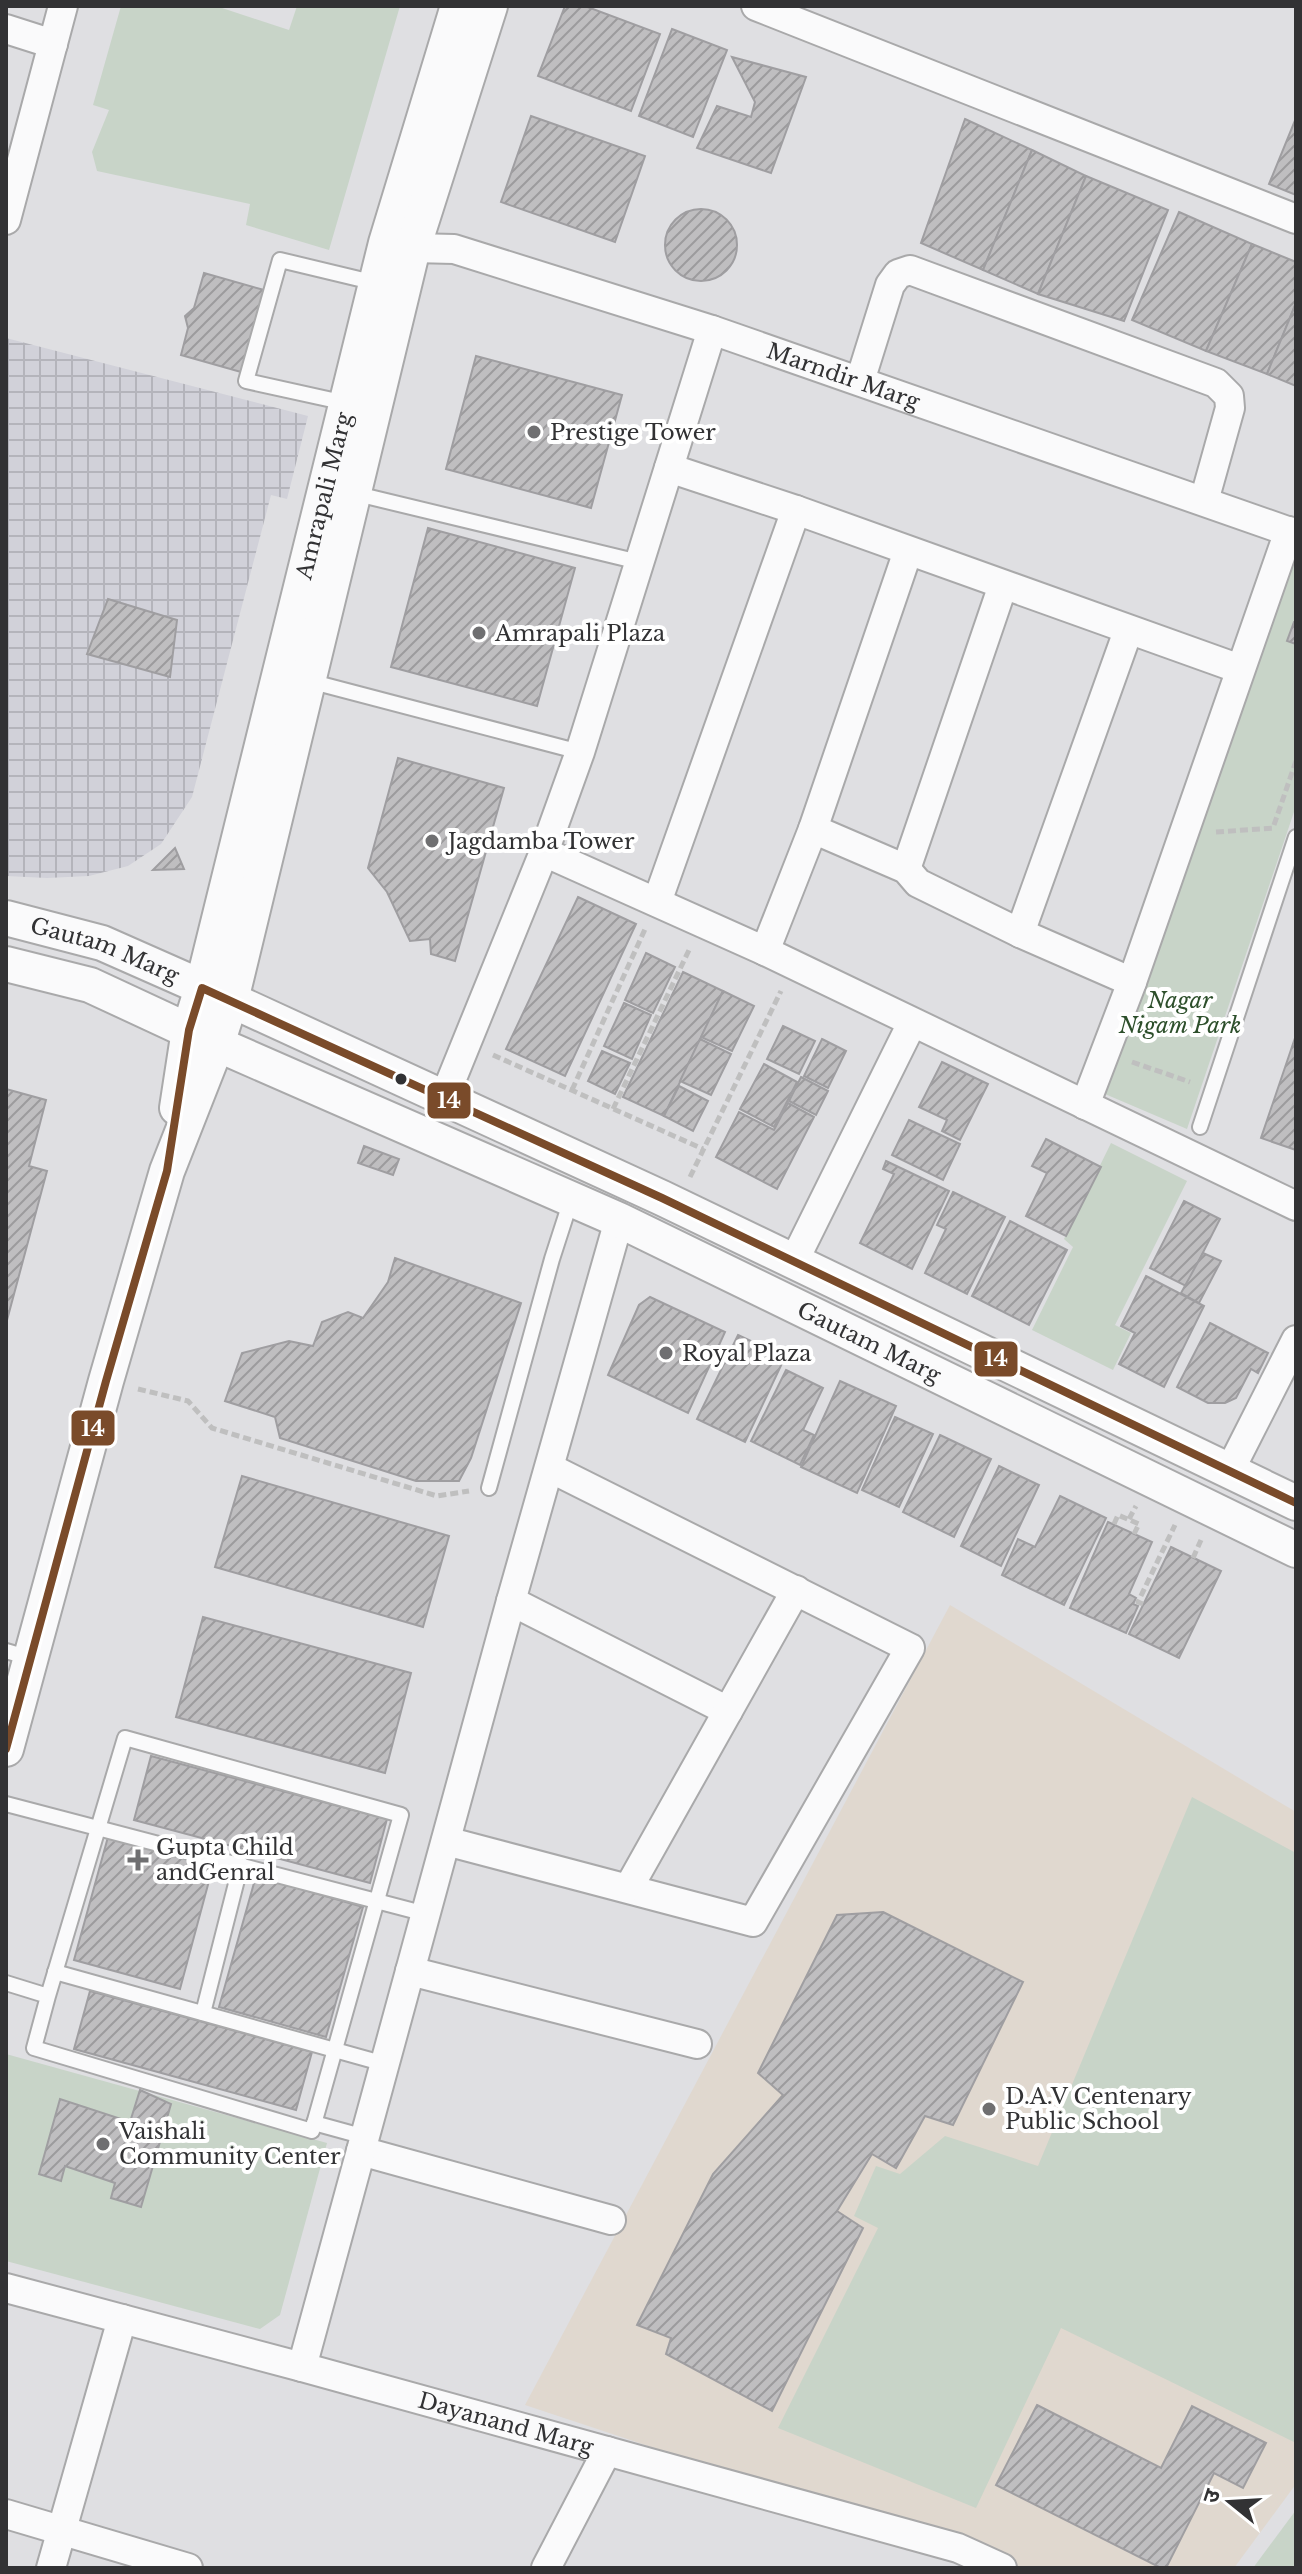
<svg xmlns="http://www.w3.org/2000/svg" width="1302" height="2574" font-family="'Libre Baskerville','Noto Sans Devanagari',serif">
<defs>
<pattern id="industrial-grid" width="8" height="8" patternUnits="userSpaceOnUse" patternTransform="scale(2)"><rect width="8" height="8" fill="#d1d1d9"/><path d="M0 4h8M4 0v8" fill="none" stroke="#b4b4bb"/></pattern>
<pattern id="building-hatch" width="6" height="6" patternUnits="userSpaceOnUse" patternTransform="scale(2)"><rect width="6" height="6" fill="#bfbec0"/><path d="M-1 1l2-2M0 6l6-6M5 7l2-2" fill="none" stroke="#9c9b9d"/></pattern>
</defs>
<rect width="100%" height="100%" fill="#dfdfe2"/>
<polygon fill="url(#industrial-grid)" points="6,338 308,416 287,499 271,495 192,797 161,844 128,866 89,876 47,878 6,876"/>
<polygon fill="#e0d8cf" points="950,1605 1296,1812 1296,2484 1234,2568 1015,2568 525,2405"/>
<g fill="#c8d4c8">
<polygon points="121,6 216,6 289,30 297,6 400,6 329,250 246,225 250,204 97,171 92,152 109,110 93,105"/>
<polygon points="1287,564 1296,567 1296,806 1187,1129 1105,1094"/>
<polygon points="1111,1143 1187,1181 1115,1325 1131,1333 1113,1370 1032,1330 1073,1247 1064,1239"/>
<polygon points="1192,1797 1296,1853 1296,2443 1061,2328 976,2508 778,2428 878,2228 854,2216 876,2166 900,2174 945,2136 1038,2166"/>
<polygon points="6,2054 327,2143 280,2315 260,2329 6,2261"/>
<polygon points="1296,2510 1296,2568 1253,2568"/>
</g>
<g fill="url(#building-hatch)" stroke="#9f9ea1" stroke-width="2">
<polygon points="565,6 585,6 660,34 631,111 538,76"/>
<polygon points="672,29 727,50 693,137 639,116"/>
<polygon points="732,57 806,77 771,173 697,148 717,106 751,117 755,102"/>
<polygon points="531,116 645,156 615,242 501,202"/>
<polygon points="1296,118 1296,195 1269,184"/>
<polygon points="965,119 1032,150 983,270 921,243"/>
<polygon points="1032,150 1086,176 1038,294 983,270"/>
<polygon points="1086,176 1168,210 1124,321 1038,294"/>
<circle cx="701" cy="245" r="36"/>
<polygon points="1179,212 1252,244 1206,351 1132,320"/>
<polygon points="1252,244 1296,262 1296,303 1267,374 1206,351"/>
<polygon points="204,273 264,290 241,372 181,355 188,328 185,316 194,308"/>
<polygon points="1296,303 1296,386 1267,374"/>
<polygon points="476,356 622,395 591,508 446,469"/>
<polygon points="428,528 575,568 537,706 391,667"/>
<polygon points="108,599 177,620 170,677 87,654"/>
<polygon points="1294,622 1296,622 1296,644 1287,641"/>
<polygon points="398,758 504,788 455,961 431,954 430,939 410,941 387,892 368,868"/>
<polygon points="175,848 184,869 153,870"/>
<polygon points="578,897 636,924 565,1076 506,1049"/>
<polygon points="646,953 675,967 653,1013 625,1000"/>
<polygon points="683,972 723,991 664,1116 623,1097"/>
<polygon points="723,991 754,1006 732,1051 701,1037"/>
<polygon points="624,1003 651,1015 632,1059 604,1046"/>
<polygon points="783,1026 815,1041 799,1074 767,1059"/>
<polygon points="1296,1035 1296,1150 1261,1138"/>
<polygon points="700,1039 731,1054 711,1095 680,1081"/>
<polygon points="822,1039 846,1051 828,1088 804,1076"/>
<polygon points="602,1051 630,1063 615,1094 588,1081"/>
<polygon points="942,1062 988,1084 960,1140 942,1131 947,1120 919,1107"/>
<polygon points="764,1064 797,1082 774,1127 740,1109"/>
<polygon points="801,1077 828,1091 816,1115 789,1101"/>
<polygon points="679,1086 708,1101 693,1131 664,1116"/>
<polygon points="6,1089 46,1100 29,1166 47,1171 6,1324"/>
<polygon points="788,1103 814,1117 777,1189 716,1157 739,1112 774,1130"/>
<polygon points="909,1120 960,1144 943,1180 892,1155"/>
<polygon points="1046,1139 1101,1167 1066,1236 1026,1216 1047,1173 1032,1166"/>
<polygon points="364,1146 399,1159 393,1175 358,1163"/>
<polygon points="886,1161 949,1191 912,1269 860,1243 894,1174 883,1169"/>
<polygon points="953,1192 1005,1217 967,1294 925,1273 946,1229 937,1225"/>
<polygon points="1184,1201 1220,1219 1186,1286 1150,1268"/>
<polygon points="1010,1221 1067,1250 1029,1325 972,1296"/>
<polygon points="1203,1253 1221,1261 1199,1303 1181,1293"/>
<polygon points="395,1258 521,1303 471,1458 459,1481 416,1481 280,1438 275,1417 225,1401 242,1353 289,1341 313,1346 322,1322 348,1312 363,1318 388,1282"/>
<polygon points="1146,1276 1204,1306 1164,1387 1119,1364 1135,1333 1121,1326"/>
<polygon points="650,1297 725,1332 688,1413 608,1375 639,1305"/>
<polygon points="1210,1323 1268,1353 1258,1373 1251,1369 1236,1398 1225,1403 1208,1403 1177,1387"/>
<polygon points="738,1335 785,1357 745,1442 697,1419"/>
<polygon points="786,1370 823,1388 803,1430 814,1435 800,1465 751,1441"/>
<polygon points="840,1381 896,1406 857,1493 801,1467"/>
<polygon points="895,1417 933,1434 899,1507 862,1490"/>
<polygon points="940,1435 991,1459 954,1537 903,1512"/>
<polygon points="999,1466 1039,1485 1001,1566 961,1546"/>
<polygon points="242,1476 449,1536 423,1627 215,1567"/>
<polygon points="1060,1496 1106,1518 1064,1605 1002,1575 1018,1539 1035,1547"/>
<polygon points="1108,1522 1152,1542 1129,1594 1136,1598 1133,1604 1138,1606 1126,1633 1070,1608"/>
<polygon points="1171,1547 1221,1571 1179,1658 1129,1634"/>
<polygon points="203,1617 411,1673 385,1773 176,1717"/>
<polygon points="151,1756 387,1819 370,1883 134,1820"/>
<polygon points="108,1837 213,1866 180,1989 74,1960"/>
<polygon points="256,1876 363,1907 326,2037 219,2007"/>
<polygon points="883,1912 1023,1982 953,2125 925,2116 896,2168 872,2154 837,2211 863,2228 772,2411 666,2354 671,2338 637,2325 713,2174 783,2095 758,2073 837,1915"/>
<polygon points="90,1991 312,2052 296,2110 74,2049"/>
<polygon points="140,2090 171,2104 141,2207 111,2198 115,2183 65,2166 61,2181 39,2174 60,2099 130,2122"/>
<polygon points="1037,2405 1161,2468 1192,2406 1266,2443 1243,2488 1214,2473 1166,2568 1161,2568 996,2485"/>
</g>
<g fill="none" stroke-linecap="round" stroke-linejoin="round">
<g stroke="#a9a9aa" stroke-width="18">
<g id="service">
<polyline points="346,403 246,381 280,260 376,283"/>
<polyline points="353,493 639,562"/>
<polyline points="309,681 580,752"/>
<polyline points="1200,1127 1296,837"/>
<polyline points="489,1488 552,1259 571,1200"/>
<polyline points="6,1651 30,1658"/>
<polyline points="6,1804 426,1914"/>
<polyline points="55,1972 385,2064"/>
<polyline points="6,1983 48,1996 125,1738 401,1815 312,2131 34,2048 48,1996"/>
<polyline points="203,2013 241,1864"/>
<polyline points="314,2123 365,2137"/>
</g>
</g>
<g stroke="#a9a9aa" stroke-width="32">
<g id="minor">
<polyline points="756,6 1296,219"/>
<polyline points="6,29 53,44"/>
<polyline points="6,220 63,6"/>
<path id="s1" d="M394,244L413,248L454,249L712,330L1296,534"/>
<polyline points="860,381 890,285 898,274 910,270 1216,383 1229,396 1230,408 1204,501"/>
<polyline points="669,468 796,510 1240,669"/>
<polyline points="813,829 906,869 918,883 1020,933 1132,982"/>
<polyline points="544,852 765,951 1296,1206"/>
<polyline points="906,869 1003,585"/>
<polyline points="657,902 796,510"/>
<polyline points="1020,933 1128,631"/>
<polyline points="765,951 813,829 908,551"/>
<polyline points="444,1098 544,852 580,752 712,330"/>
<polyline points="1085,1105 1132,982 1289,531"/>
<polyline points="794,1261 912,1023"/>
<polyline points="1230,1470 1296,1340"/>
<polyline points="511,1601 728,1711"/>
<polyline points="446,1841 753,1922 910,1648 550,1468"/>
<polyline points="629,1887 796,1590"/>
<polyline points="410,1971 697,2044"/>
<polyline points="361,2151 611,2220"/>
<path id="s2" d="M6,2288L302,2367L958,2548L1002,2568"/>
<polyline points="302,2367 511,1601 619,1220"/>
<polyline points="6,2514 188,2568"/>
<polyline points="51,2568 122,2319"/>
<polyline points="546,2568 607,2451"/>
</g>
</g>
<g stroke="#a9a9aa" stroke-width="38">
<g id="tertiary">
<path id="s3" d="M6,918L102,943L231,1000L662,1198L1296,1503"/>
<path id="s4" d="M6,964L90,985L217,1044L619,1220L1296,1550"/>
<path id="s5" d="M177,1108L189,1030L202,988L386,243L458,6"/>
<polyline points="6,1749 106,1381 167,1171 217,1044 231,1000 413,248 490,6"/>
</g>
</g>
<g stroke="#bfbfbf" stroke-width="5" stroke-dasharray="8 4" stroke-linecap="butt">
<polyline points="1274,825 1296,761"/>
<polyline points="1216,832 1274,828"/>
<polyline points="493,1055 703,1149"/>
<polyline points="1132,1062 1190,1082"/>
<polyline points="572,1090 646,927"/>
<polyline points="613,1109 690,948"/>
<polyline points="690,1177 781,991"/>
<polyline points="138,1389 188,1401 212,1428 437,1496 469,1491"/>
<polyline points="1129,1519 1136,1506"/>
<polyline points="1114,1524 1118,1515 1139,1524 1134,1534"/>
<polyline points="1193,1558 1201,1540"/>
<polyline points="1143,1604 1138,1602 1175,1525"/>
</g>
<use href="#service" stroke="#fafafb" stroke-width="14"/>
<use href="#minor" stroke="#fafafb" stroke-width="28"/>
<use href="#tertiary" stroke="#fafafb" stroke-width="34"/>
<g stroke="#fff" stroke-width="14">
<polyline id="bus-1" points="6,1749 106,1381 167,1171 189,1030 202,988 662,1198 1296,1503"/>
</g>
<use href="#bus-1" stroke="#7a4b2a" stroke-width="8"/>
</g>
<g fill="#6f6f71" stroke="#fff" stroke-width="3">
<circle cx="534" cy="432" r="8"/>
<circle cx="479" cy="633" r="8"/>
<circle cx="432" cy="841" r="8"/>
<circle cx="666" cy="1353" r="8"/>
<path d="M134 1848h8v8h8v8h-8v8h-8v-8h-8v-8h8z"/>
<circle cx="989" cy="2109" r="8"/>
<circle cx="103" cy="2144" r="8"/>
</g>
<circle fill="#323234" stroke="#fff" stroke-width="3" cx="401" cy="1079" r="7"/>
<g text-anchor="middle" stroke-width="8" stroke-linejoin="round" paint-order="stroke">
<g font-size="22" fill="#323234" stroke="#fff">
<text dy="8" stroke="none"><textPath href="#s1" startOffset="470">Marndir Marg</textPath></text>
<text dy="8" stroke="none"><textPath href="#s5" startOffset="630">Amrapali Marg</textPath></text>
<text dy="8" stroke="none"><textPath href="#s3" startOffset="104">Gautam Marg</textPath></text>
<text dy="8" stroke="none"><textPath href="#s4" startOffset="944">Gautam Marg</textPath></text>
<text dy="8" stroke="none"><textPath href="#s2" startOffset="518">Dayanand Marg</textPath></text>
</g>
<g font-size="22" fill="#323234" stroke="#fff" text-anchor="start">
<text x="550" y="440">Prestige Tower</text>
<text x="495" y="641">Amrapali Plaza</text>
<text x="448" y="849">Jagdamba Tower</text>
<text x="682" y="1361">Royal Plaza</text>
<text x="156" y="1855">Gupta Child<tspan x="156" dy="25">andGenral</tspan></text>
<text x="1005" y="2104">D.A.V Centenary<tspan x="1005" dy="25">Public School</tspan></text>
<text x="119" y="2139">Vaishali<tspan x="119" dy="25">Community Center</tspan></text>
</g>
<g font-size="22" font-style="italic" fill="#2d4f2b" stroke="#fff">
<text x="1180" y="1008">Nagar<tspan x="1180" dy="25">Nigam Park</tspan></text>
</g>
</g>
<g stroke="#fff" stroke-width="3">
<rect x="426" y="1081" width="46" height="39" rx="8" fill="#7a4b2a"/>
<rect x="973" y="1340" width="46" height="38" rx="8" fill="#7a4b2a"/>
<rect x="70" y="1409" width="46" height="38" rx="8" fill="#7a4b2a"/>
</g>
<g font-size="22" text-anchor="middle" font-weight="bold" fill="#fff">
<text x="449" y="1108">14</text>
<text x="996" y="1366">14</text>
<text x="93" y="1436">14</text>
</g>
<rect width="1302" height="2574" fill="none" stroke="#323234" stroke-width="16"/>
<g transform="translate(1230 2502) rotate(288)" stroke="#ffffff" stroke-width="6" paint-order="stroke">
<path d="M0-6L14 30L0 20L-14 30Z" fill="#323234"/>
<text y="-12" font-size="22" font-weight="bold" text-anchor="middle" fill="#323234">उ</text>
</g>
</svg>
